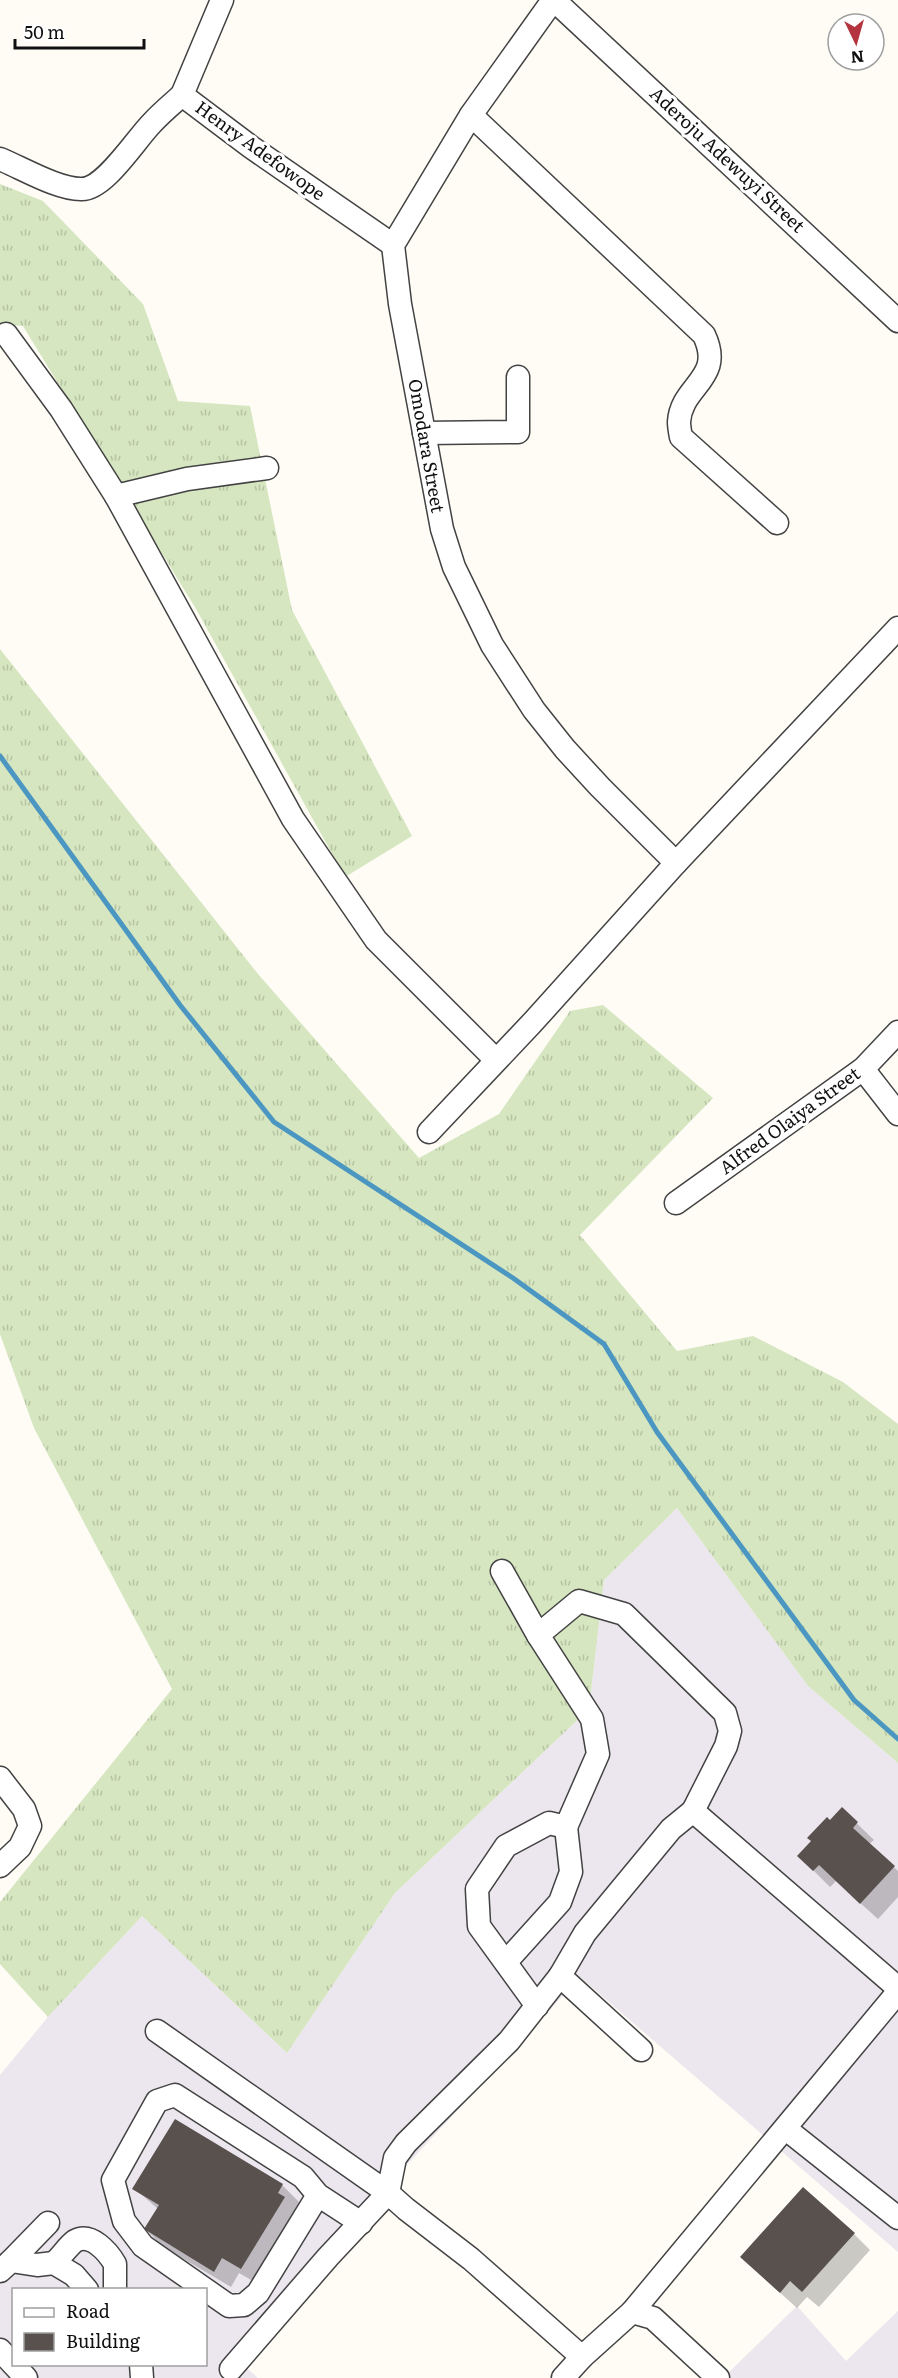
<svg xmlns="http://www.w3.org/2000/svg" width="898" height="2378" font-family="Literata,serif">
<defs>
<pattern id="grass-tufts" width="24" height="20" patternUnits="userSpaceOnUse" patternTransform="scale(1.5)"><rect width="24" height="20" fill="#d6e6c0"/><path d="M3 7l-1-3M5 7V3M7 7l1-3M15 17l-1-3M17 17v-4M19 17l1-3" fill="none" stroke="#b7c4a4"/></pattern>
</defs>
<rect width="100%" height="100%" fill="#fefcf5"/>
<g fill="#ece6ee" fill-rule="evenodd">
<path d="M677,1508L808,1686L898,1763V2252L580,1977L232,2355L258,2378H0V2075L48,2017L142,1916L287,2053L395,1893L589,1709L604,1580ZM14,2290H206V2364H14Z"/>
<polygon points="797,2306 846,2361 898,2311 898,2378 723,2378"/>
</g>
<g fill="url(#grass-tufts)">
<polygon points="0,184 43,201 143,304 178,401 250,406 292,610 412,836 345,877 196,609 23,326 0,324"/>
<polygon points="0,649 258,974 419,1158 499,1114 570,1011 603,1005 713,1098 580,1235 677,1351 753,1336 843,1382 898,1424 898,1763 808,1686 677,1508 604,1580 589,1709 395,1893 287,2053 142,1916 48,2017 0,1964 0,1902 172,1689 34,1428 0,1334"/>
</g>
<g fill="#0003">
<polygon points="842,1809 874,1840 869,1844 898,1871 898,1897 878,1919 836,1881 830,1887 799,1856"/>
<polygon points="282,2185 299,2202 295,2209 300,2214 258,2284 239,2273 231,2287 162,2246 146,2229 158,2209 134,2188"/>
<polygon points="854,2234 870,2250 819,2307 807,2297 797,2308 758,2273"/>
</g>
<g fill="none" stroke-linecap="round" stroke-linejoin="round">
<polyline stroke="#4b97c1" stroke-width="5" points="0,756 180,1005 274,1122 513,1278 604,1344 657,1432 854,1700 898,1739"/>
</g>
<g fill="#58514e">
<polygon points="842,1807 858,1822 853,1828 895,1866 860,1904 819,1865 813,1871 797,1856 811,1841 807,1838 827,1817 830,1820"/>
<polygon points="175,2119 283,2184 278,2193 285,2197 241,2269 222,2258 214,2272 144,2229 159,2205 132,2189"/>
<polygon points="803,2187 855,2233 802,2292 790,2281 780,2293 740,2257"/>
</g>
<g fill="none" stroke-linecap="round" stroke-linejoin="round">
<g stroke="#434343" stroke-width="25">
<g id="minor">
<polyline points="222,0 182,95 251,147 393,245"/>
<polyline points="553,0 471,115 393,245 400,304 442,529 454,567 492,645 534,710 565,749 600,787 676,863"/>
<polyline points="554,0 898,321"/>
<path d="M471,115L704,335C725,379 681,385 679,422C679,427 680,432 681,437L777,523"/>
<path d="M0,159C22,168 59,190 82,189C105,189 136,139 152,123C161,113 172,104 182,95"/>
<polyline points="6,334 61,409 116,496 293,819 376,940 496,1060"/>
<polyline points="424,433 518,432 518,377"/>
<polyline points="116,496 187,479 267,468"/>
<polyline points="863,1069 898,1114"/>
<polyline points="429,1132 532,1023 676,863 898,628"/>
<polyline points="676,1203 863,1069 898,1032"/>
<polyline points="502,1571 538,1635"/>
<polyline points="0,1778 24,1809 30,1826 20,1847 0,1866"/>
<polyline points="506,1962 560,1902 571,1872 566,1827"/>
<polyline points="560,1976 641,2050"/>
<polyline points="537,2006 479,1926 477,1889 506,1846 549,1823 566,1827 598,1754 592,1719 538,1635 579,1601 624,1614 725,1713 730,1731 726,1746 693,1811"/>
<polyline points="157,2031 388,2193 395,2158 406,2143 509,2041 560,1976 585,1933 671,1829 693,1811 898,1988"/>
<polyline points="786,2129 898,2218"/>
<polyline points="318,2195 258,2293 244,2305 229,2306 143,2246 124,2221 113,2180 157,2101 175,2095 303,2177 318,2195 361,2223"/>
<polyline points="11,2261 48,2223"/>
<path d="M54,2263C61,2257 68,2246 75,2241C91,2232 108,2252 115,2264V2290"/>
<polyline points="0,2271 11,2261 37,2265 54,2263 74,2275 87,2290"/>
<polyline points="632,2312 898,1992"/>
<polyline points="0,2350 26,2378"/>
<polyline points="141,2364 142,2378"/>
<polyline points="231,2369 328,2257 388,2193 406,2209 471,2259 582,2357"/>
<polyline points="563,2378 582,2357 632,2312 653,2318 718,2378"/>
</g>
</g>
<use href="#minor" stroke="#fff" stroke-width="22"/>
</g>
<g text-anchor="middle" stroke-width="6" stroke-linejoin="round" paint-order="stroke">
<g font-size="18" fill="#101010" stroke="#fff">
<text transform="translate(260 151) rotate(36)" y="6">Henry Adefowope</text>
<text transform="translate(727 160) rotate(43)" y="6">Aderoju Adewuyi Street</text>
<text transform="translate(426 446) rotate(80)" y="6">Omodara Street</text>
<text transform="translate(790 1121) rotate(-36)" y="6">Alfred Olaiya Street</text>
</g>
</g>
<rect x="12" y="2288" width="195" height="78" fill="#ffffff" stroke="#9f9f9f" stroke-width="1.5"/>
<rect x="24" y="2308" width="30" height="9" fill="#ffffff" stroke="#9f9f9f" stroke-width="1.5"/>
<text x="66" y="2318" font-size="18" fill="#101010">Road</text>
<rect x="24" y="2333" width="30" height="18" fill="#58514e" stroke="#9f9f9f" stroke-width="1.5"/>
<text x="66" y="2348" font-size="18" fill="#101010">Building</text>
<g transform="translate(856 42) rotate(175)"><circle r="28" fill="#ffffff" stroke="#9f9f9f" stroke-width="1.5"/>
<path d="M0-4.5L10 22L0 15L-10 22Z" fill="#b4343f"/>
<text y="-9" font-size="16" font-weight="bold" text-anchor="middle" fill="#101010">N</text>
</g>
<path d="M15 39v9h129v-9" fill="none" stroke="#101010" stroke-width="3"/>
<text x="24" y="39" font-size="18" fill="#101010" stroke="#ffffff" stroke-width="4.5" paint-order="stroke">50 m</text>
</svg>
